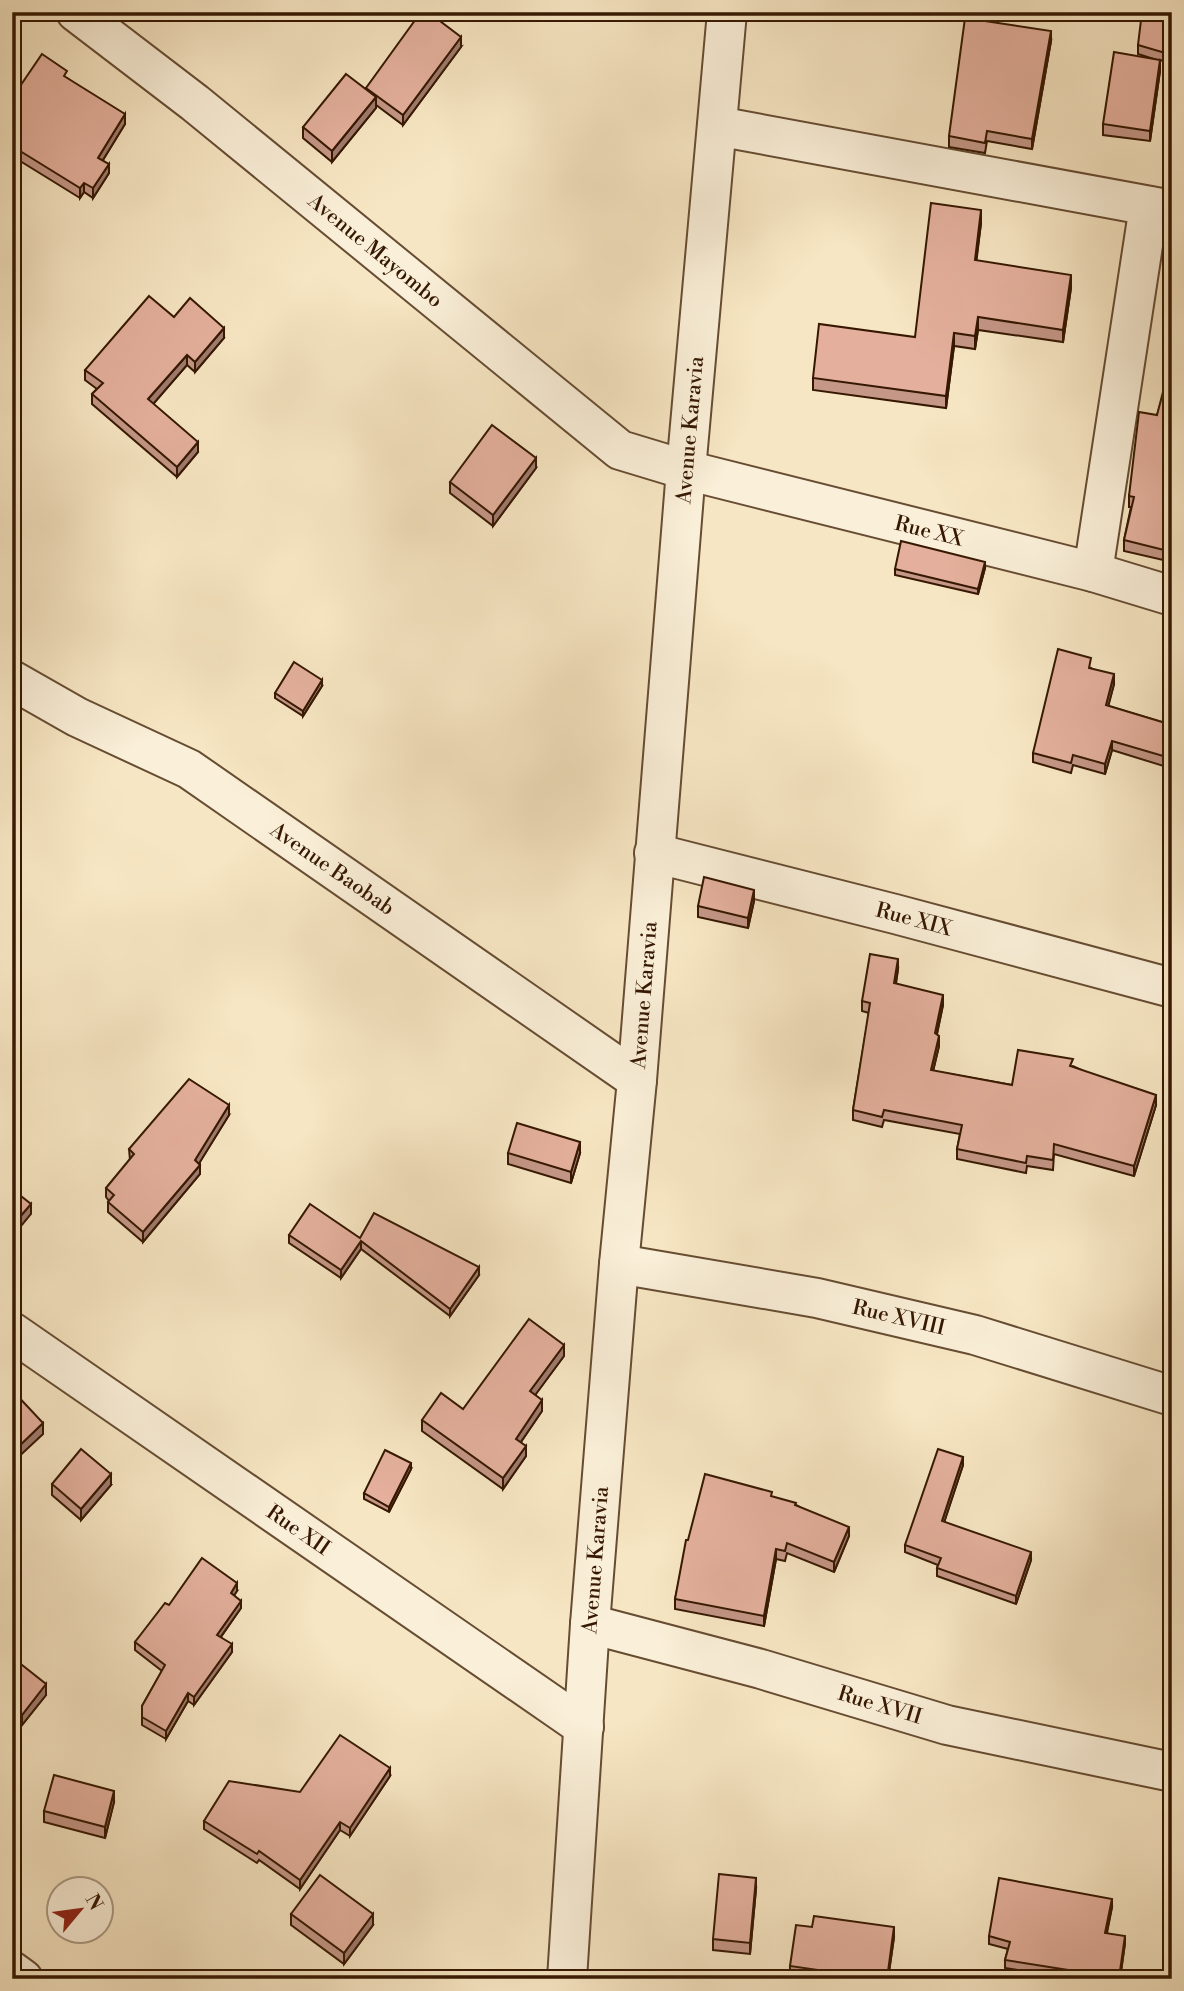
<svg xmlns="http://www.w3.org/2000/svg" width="1184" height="1991" font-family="'Libre Bodoni',serif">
<rect width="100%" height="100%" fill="#f7e6c3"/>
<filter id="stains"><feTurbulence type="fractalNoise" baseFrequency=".00286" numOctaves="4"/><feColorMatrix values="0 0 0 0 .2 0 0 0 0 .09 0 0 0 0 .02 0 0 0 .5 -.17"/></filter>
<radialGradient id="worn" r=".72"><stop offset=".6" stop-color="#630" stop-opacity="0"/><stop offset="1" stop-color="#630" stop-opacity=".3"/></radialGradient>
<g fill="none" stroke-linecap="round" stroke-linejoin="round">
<g stroke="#664c32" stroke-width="42">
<g id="minor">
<path id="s1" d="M76,12L195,103L620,450L686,470L1093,572L1172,596"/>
<polyline points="717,126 1172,210"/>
<polyline points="1093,572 1149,206"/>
<path id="s2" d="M12,680L77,717L189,769L637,1080"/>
<path id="s3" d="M654,853L895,914L1172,988"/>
<path id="s4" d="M619,1264L817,1298L975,1335L1172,1396"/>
<path id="s5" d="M12,1332L584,1727"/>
<path id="s6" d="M590,1624L761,1669L947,1725L1172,1772"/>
<polyline points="12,1971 23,1979"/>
<path id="s7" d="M567,1979L590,1624L619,1264L637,1080L686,470L727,12"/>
</g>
</g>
<use href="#minor" stroke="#faefd8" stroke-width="38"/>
</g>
<g fill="#c49787" stroke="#361802" stroke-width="2">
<polygon points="380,12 393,12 388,19"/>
<polygon points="1172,12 1172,64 1160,60 1160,71 1150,141 1103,135 1103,124 1157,60 1138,54 1138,45"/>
<polygon points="1051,41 1032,149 987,141 985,153 949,147 949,136"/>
<polygon points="461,47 403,125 376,105 376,108 332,162 303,138 303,127 366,90 366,88"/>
<polygon points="67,78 125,124 103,160 109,173 93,198 84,192 80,198 12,156 12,98"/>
<polygon points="981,223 976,261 1071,288 1063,342 978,330 975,349 954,346 946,408 813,390 813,378 915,337"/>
<polygon points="174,317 224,338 195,372 187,365 153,404 198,452 177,477 92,404 92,394 97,389 85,380 85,370"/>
<polygon points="1172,366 1172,562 1124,551 1124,540 1131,507 1129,507 1129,496 1157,415"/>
<polygon points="536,468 493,526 450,493 450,482"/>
<polygon points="985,568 978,594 895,575 895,569"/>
<polygon points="1091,668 1114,684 1108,706 1172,725 1170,768 1112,750 1105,774 1073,765 1071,773 1033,762 1033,753"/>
<polygon points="322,686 303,716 275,698 275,693"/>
<polygon points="754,901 748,928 698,917 698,906"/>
<polygon points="898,969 896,984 943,1005 937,1034 939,1046 933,1071 1012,1085 1073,1066 1156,1105 1134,1176 1054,1154 1053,1170 1027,1166 1026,1173 957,1159 957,1149 960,1134 884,1120 882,1127 853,1120 853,1110 869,1013 862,1011 862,1001"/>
<polygon points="229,1115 199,1163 200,1174 143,1242 108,1212 108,1202 109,1201 106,1197 106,1188 130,1160 129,1149"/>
<polygon points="508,1153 580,1153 571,1183 508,1164"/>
<polygon points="289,1235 360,1238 479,1275 450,1316 361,1249 341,1278 289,1243"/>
<polygon points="564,1356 535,1395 542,1411 521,1442 526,1456 503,1489 422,1431 422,1420 463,1409"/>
<polygon points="963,1465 944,1522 1031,1560 1016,1604 937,1576 937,1568 938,1565 905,1552 905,1545"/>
<polygon points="411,1469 389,1512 364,1499 364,1493"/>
<polygon points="52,1484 111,1485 81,1520 52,1495"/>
<polygon points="772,1497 796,1505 849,1536 834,1572 787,1553 785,1561 776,1559 764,1626 675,1609 675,1599 688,1540"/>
<polygon points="237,1591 234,1595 241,1608 221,1637 232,1652 194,1705 188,1701 166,1739 142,1725 142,1706 162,1671 135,1650 135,1642 169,1605"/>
<polygon points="12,1639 18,1654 15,1659 46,1695 22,1725 12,1717"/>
<polygon points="390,1776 350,1836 340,1830 300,1889 259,1860 257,1863 204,1829 204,1821 300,1792"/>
<polygon points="114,1802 105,1838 44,1822 44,1811"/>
<polygon points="756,1889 750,1954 713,1950 713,1939"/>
<polygon points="1112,1907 1107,1933 1125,1943 1120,1979 1077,1979 1005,1968 1005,1960 1008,1949 989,1944 989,1936"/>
<polygon points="291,1914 373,1925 344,1964 291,1925"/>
<polygon points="812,1927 894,1937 888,1979 804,1979 790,1977 790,1966"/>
</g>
<g fill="#a07b6e" stroke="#361802" stroke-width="2">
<polygon points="388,12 393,12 388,19"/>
<polygon points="1051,31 1051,41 1032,149 1032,139"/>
<polygon points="461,37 461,47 403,125 403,115"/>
<polygon points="1160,60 1160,71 1150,141 1150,131"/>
<polygon points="376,97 376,108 332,162 332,151"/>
<polygon points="125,114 125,124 98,168 98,158"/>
<polygon points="109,164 109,173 93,198 93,188"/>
<polygon points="84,183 84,192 80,198 80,188"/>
<polygon points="981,210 981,223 975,273 975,260"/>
<polygon points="1071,275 1071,288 1063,342 1063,330"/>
<polygon points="978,317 978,330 975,349 975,336"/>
<polygon points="224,328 224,338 195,372 195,362"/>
<polygon points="954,333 954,346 946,408 946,396"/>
<polygon points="187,355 187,365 148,410 148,399"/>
<polygon points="198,442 198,452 177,477 177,467"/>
<polygon points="536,458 536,468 493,526 493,515"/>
<polygon points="985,562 985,568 978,594 978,589"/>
<polygon points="1114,674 1114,684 1106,715 1106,705"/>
<polygon points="322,680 322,686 303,716 303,711"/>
<polygon points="1112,741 1112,750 1105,774 1105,764"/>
<polygon points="754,890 754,901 748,928 748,918"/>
<polygon points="898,959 898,969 894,993 894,983"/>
<polygon points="943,995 943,1005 935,1043 935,1033"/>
<polygon points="939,1036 939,1046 931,1080 931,1070"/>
<polygon points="1156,1095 1156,1105 1134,1176 1134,1166"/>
<polygon points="229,1105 229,1115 195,1170 195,1160"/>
<polygon points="580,1142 580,1153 571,1183 571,1172"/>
<polygon points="200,1165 200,1174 143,1242 143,1232"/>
<polygon points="31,1204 31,1214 12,1237 12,1226"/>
<polygon points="361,1241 361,1249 341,1278 341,1270"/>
<polygon points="479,1267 479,1275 450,1316 450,1309"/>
<polygon points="564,1345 564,1356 530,1402 530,1391"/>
<polygon points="542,1400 542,1411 516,1449 516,1439"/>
<polygon points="43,1423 43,1434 12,1463 12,1453"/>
<polygon points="526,1446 526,1456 503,1489 503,1478"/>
<polygon points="963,1457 963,1465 942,1529 942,1521"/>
<polygon points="411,1463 411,1469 389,1512 389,1507"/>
<polygon points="111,1474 111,1485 81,1520 81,1509"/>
<polygon points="849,1527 849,1536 834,1572 834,1562"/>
<polygon points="776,1549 776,1559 764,1626 764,1616"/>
<polygon points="1031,1552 1031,1560 1016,1604 1016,1596"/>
<polygon points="237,1583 237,1591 231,1600 231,1593"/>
<polygon points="241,1601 241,1608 217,1642 217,1635"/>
<polygon points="18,1644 18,1654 12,1662 12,1652"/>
<polygon points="232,1644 232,1652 194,1705 194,1697"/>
<polygon points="46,1684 46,1695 22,1725 22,1715"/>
<polygon points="188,1693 188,1701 166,1739 166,1731"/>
<polygon points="390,1768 390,1776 350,1836 350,1828"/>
<polygon points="114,1791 114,1802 105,1838 105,1827"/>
<polygon points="340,1822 340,1830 300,1889 300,1880"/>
<polygon points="756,1878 756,1889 750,1954 750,1943"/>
<polygon points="1112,1899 1112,1907 1105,1940 1105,1933"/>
<polygon points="373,1914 373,1925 344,1964 344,1953"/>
<polygon points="894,1927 894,1937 888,1979 887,1979"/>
<polygon points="1125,1936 1125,1943 1120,1979 1119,1979"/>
</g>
<g fill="#e4b09d" stroke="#361802" stroke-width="2">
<polygon points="421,12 428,12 461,37 403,115 366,88"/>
<polygon points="1142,12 1172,12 1172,55 1138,45"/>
<polygon points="965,18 1051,31 1032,139 987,131 985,143 949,136"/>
<polygon points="1114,52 1160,60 1150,131 1103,124"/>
<polygon points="42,54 67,71 64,76 125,114 98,158 109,164 93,188 84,183 80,188 12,146 12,98"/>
<polygon points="346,74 376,97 332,151 303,127"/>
<polygon points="931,203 981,210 975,260 1071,275 1063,330 978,317 975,336 954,333 946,396 813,378 819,324 915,337"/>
<polygon points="149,296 174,317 190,298 224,328 195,362 187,355 148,399 198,442 177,467 92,394 103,383 85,370"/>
<polygon points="1170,365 1172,366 1172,552 1124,540 1134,497 1129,496 1139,412 1157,415"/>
<polygon points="492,425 536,458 493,515 450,482"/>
<polygon points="901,541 985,562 978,589 895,569"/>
<polygon points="1058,649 1091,658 1089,668 1114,674 1106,705 1172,725 1172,751 1170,758 1112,741 1105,764 1073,755 1071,763 1033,753"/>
<polygon points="294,662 322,680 303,711 275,693"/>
<polygon points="704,877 754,890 748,918 698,906"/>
<polygon points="870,954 898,959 894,983 943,995 935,1033 939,1036 931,1070 1012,1085 1018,1050 1073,1059 1070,1066 1156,1095 1134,1166 1054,1144 1053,1160 1027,1156 1026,1163 957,1149 962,1125 884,1110 882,1117 853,1110 870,1003 862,1001"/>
<polygon points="189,1079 229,1105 195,1160 200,1165 143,1232 108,1202 114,1195 106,1188 134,1154 129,1149"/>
<polygon points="517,1123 580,1142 571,1172 508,1153"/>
<polygon points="12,1189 31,1204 12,1226"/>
<polygon points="310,1204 360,1238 374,1213 479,1267 450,1309 361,1241 341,1270 289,1235"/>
<polygon points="529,1319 564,1345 530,1391 542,1400 516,1439 526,1446 503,1478 422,1420 441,1393 463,1409"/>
<polygon points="12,1390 43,1423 12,1453"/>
<polygon points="81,1449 111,1474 81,1509 52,1484"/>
<polygon points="938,1449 963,1457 942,1521 1031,1552 1016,1596 937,1568 941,1558 905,1545"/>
<polygon points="385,1450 411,1463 389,1507 364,1493"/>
<polygon points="705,1474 772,1492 771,1496 796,1503 795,1505 849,1527 834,1562 787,1543 785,1551 776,1549 764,1616 675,1599 686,1540 688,1540"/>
<polygon points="202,1558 237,1583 231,1593 241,1601 217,1635 232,1644 194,1697 188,1693 166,1731 142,1717 142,1706 165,1665 135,1642 165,1603 169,1605"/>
<polygon points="12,1639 18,1644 12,1652"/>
<polygon points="12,1657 46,1684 22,1715 12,1707"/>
<polygon points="340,1735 390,1768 350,1828 340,1822 300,1880 259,1851 257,1854 204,1821 229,1781 300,1792"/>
<polygon points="54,1775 114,1791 105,1827 44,1811"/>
<polygon points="719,1874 756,1878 750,1943 713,1939"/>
<polygon points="320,1875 373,1914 344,1953 291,1914"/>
<polygon points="999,1878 1112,1899 1105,1933 1125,1936 1119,1978 1005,1960 1010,1942 989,1936"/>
<polygon points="814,1916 894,1927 887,1979 880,1979 790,1966 796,1925 812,1927"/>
</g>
<g text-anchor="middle" stroke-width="7" stroke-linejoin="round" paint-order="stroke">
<g font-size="21" fill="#361802" stroke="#faefd8">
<text dy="7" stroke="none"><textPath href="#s1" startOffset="383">Avenue Mayombo</textPath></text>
<text dy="7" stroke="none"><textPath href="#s7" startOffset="1554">Avenue Karavia</textPath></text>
<text dy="7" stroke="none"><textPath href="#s1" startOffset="1018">Rue XX</textPath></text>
<text dy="7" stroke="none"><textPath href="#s2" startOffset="373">Avenue Baobab</textPath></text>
<text dy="7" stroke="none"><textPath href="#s3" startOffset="268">Rue XIX</textPath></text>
<text dy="7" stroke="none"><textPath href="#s7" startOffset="987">Avenue Karavia</textPath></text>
<text dy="7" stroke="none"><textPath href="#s4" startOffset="285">Rue XVIII</textPath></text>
<text dy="7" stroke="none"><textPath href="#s5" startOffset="348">Rue XII</textPath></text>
<text dy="7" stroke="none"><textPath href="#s7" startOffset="420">Avenue Karavia</textPath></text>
<text dy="7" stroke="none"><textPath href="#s6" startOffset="301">Rue XVII</textPath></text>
</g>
</g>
<rect width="1184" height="1991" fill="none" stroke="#f7e6c3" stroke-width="42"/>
<rect x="14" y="14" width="1156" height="1963" fill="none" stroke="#361802" stroke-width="3.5"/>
<rect x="21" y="21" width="1142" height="1949" fill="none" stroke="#361802" stroke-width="2"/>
<g transform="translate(80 1910) rotate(61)"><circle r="33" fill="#faefd8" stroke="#ac9982" stroke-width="2"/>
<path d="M0-5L12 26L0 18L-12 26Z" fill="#8f2418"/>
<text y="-10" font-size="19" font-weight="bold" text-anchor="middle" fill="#361802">N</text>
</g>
<rect width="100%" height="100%" filter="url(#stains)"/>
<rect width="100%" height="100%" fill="url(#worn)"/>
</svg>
